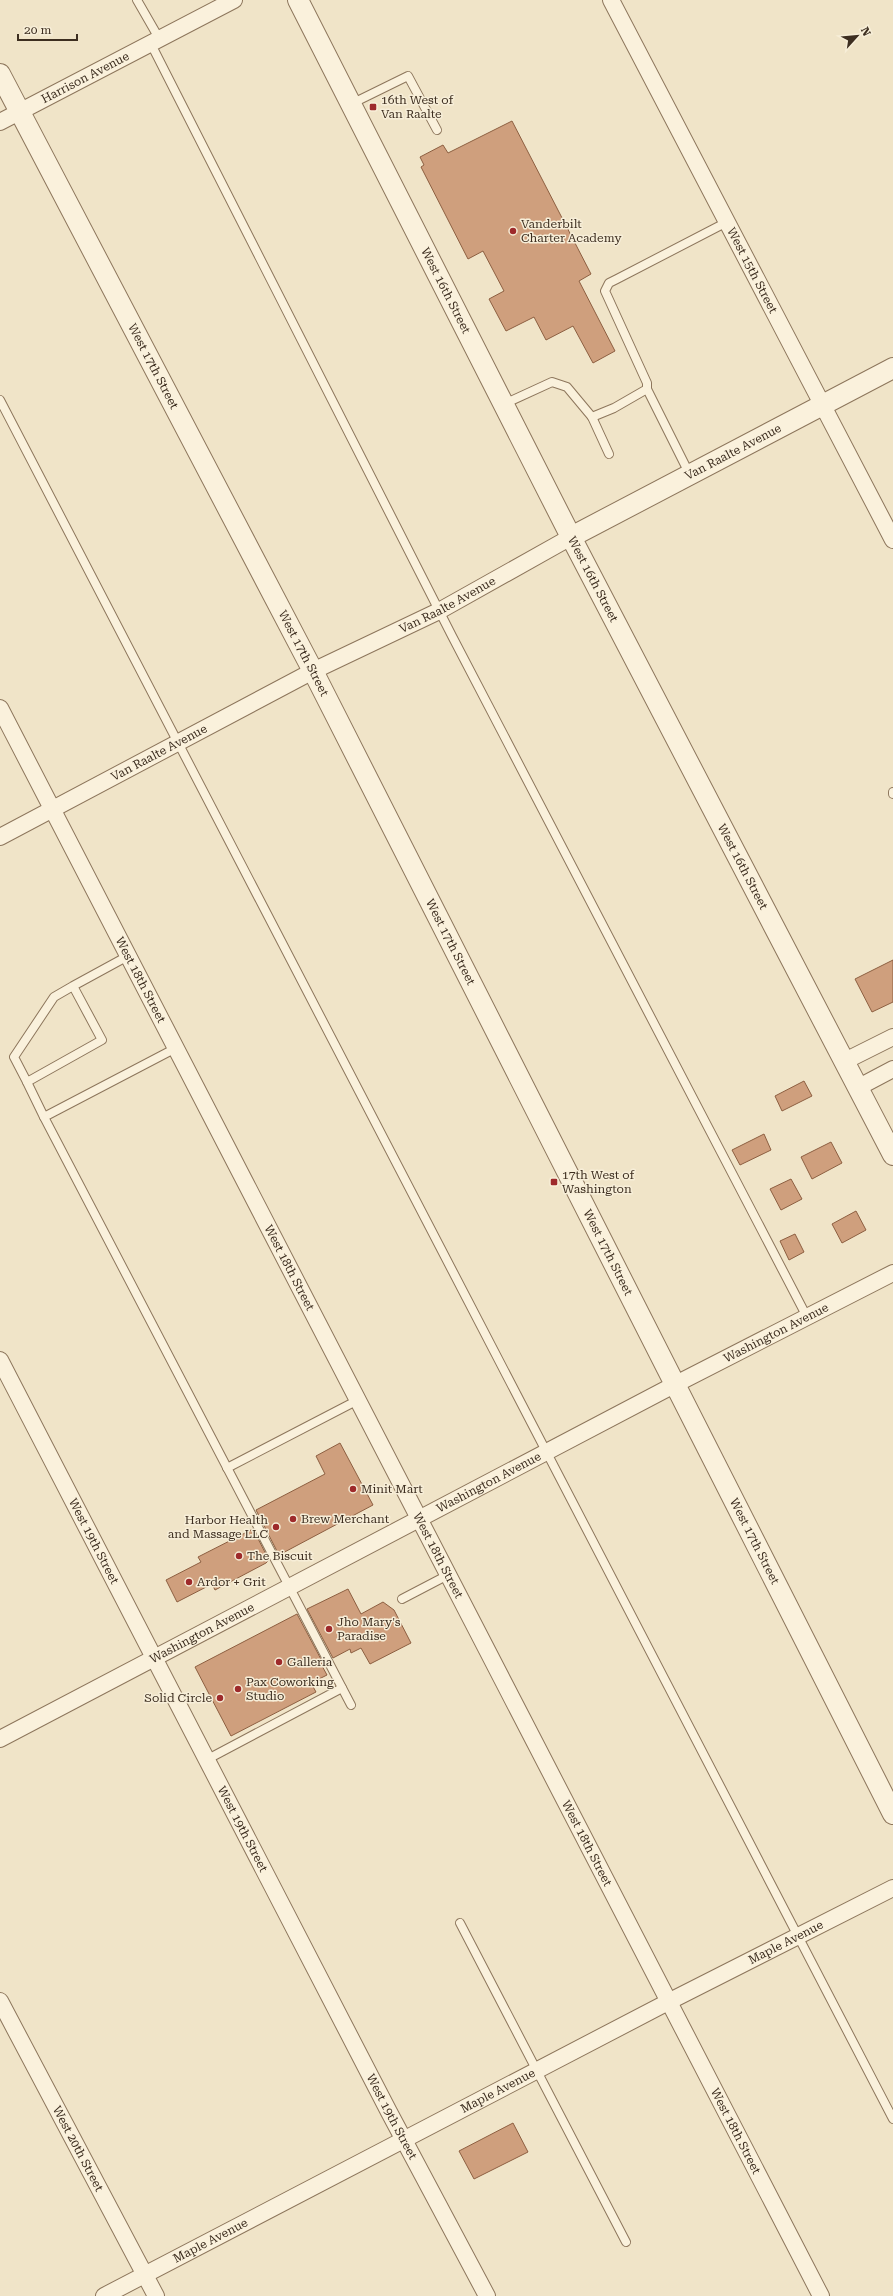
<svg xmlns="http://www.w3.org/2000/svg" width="893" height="2296" font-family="'Roboto Serif',serif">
<rect width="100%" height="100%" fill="#f0e4c8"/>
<g fill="#cf9f7d" stroke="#8d5f41">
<polygon points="512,121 591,274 579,281 615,351 593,363 573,326 546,340 534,317 506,331 489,299 504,291 483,251 468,259 421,167 424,165 420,157 443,145 448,153"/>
<polygon points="893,960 893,1002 872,1012 855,979"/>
<polygon points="804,1081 812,1096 782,1111 775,1096"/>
<polygon points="764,1134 771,1150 740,1165 732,1150"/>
<polygon points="831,1142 842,1163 812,1179 801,1157"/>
<polygon points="791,1179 802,1199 781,1210 770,1189"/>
<polygon points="856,1211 866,1230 842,1243 832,1224"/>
<polygon points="795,1234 804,1252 789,1260 780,1241"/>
<polygon points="340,1443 373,1505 279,1555 256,1510 325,1474 316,1456"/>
<polygon points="253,1529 269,1560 266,1563 215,1590 212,1584 177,1602 166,1580 201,1562 198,1557"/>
<polygon points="348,1589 361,1614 383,1602 394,1610 411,1643 370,1664 361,1648 351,1653 350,1649 333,1658 307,1609"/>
<polygon points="297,1614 323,1663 321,1664 327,1675 311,1683 316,1692 231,1736 195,1667"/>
<polygon points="513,2123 528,2152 474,2179 459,2151"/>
</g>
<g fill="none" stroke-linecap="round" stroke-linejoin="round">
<g stroke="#8d765c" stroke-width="10">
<g id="service">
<polyline points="137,0 160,40"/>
<polyline points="151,44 452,636 807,1317"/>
<polyline points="351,104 408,76 437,130"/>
<polyline points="647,389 690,475"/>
<polyline points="0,400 893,2119"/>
<polyline points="504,404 552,382 567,387 592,417 614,408 647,389 647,383 605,291 609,283 617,279 727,222"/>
<polyline points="592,417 609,454"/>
<polyline points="893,792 893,794"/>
<polyline points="73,986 54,997 14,1057 27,1082 102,1040 73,986 128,956"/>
<polyline points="176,1048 44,1117 351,1705"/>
<polyline points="27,1082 44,1117"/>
<polyline points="227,1468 358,1400"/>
<polyline points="402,1599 448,1575"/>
<polyline points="206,1760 342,1688"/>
<polyline points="460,1923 626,2242"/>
</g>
</g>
<g stroke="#8d765c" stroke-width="18">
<g id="minor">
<path id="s1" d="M611,0L893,540"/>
<path id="s2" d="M0,122L234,0"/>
<path id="s3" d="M0,708L821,2296"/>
<path id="s4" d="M0,837L313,671L439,611L571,537"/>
<polyline points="845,1061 893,1037"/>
<polyline points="859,1087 893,1069"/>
<path id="s5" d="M0,1360L389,2112L487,2296"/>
<path id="s6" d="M0,1739L674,1385L893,1273"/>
<path id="s7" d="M0,2001L156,2296"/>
<path id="s8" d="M104,2296L670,2001L893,1888"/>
</g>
</g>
<g stroke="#8d765c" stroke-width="22">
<g id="tertiary">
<path id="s9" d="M298,0L571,537L893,1155"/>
<path id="s10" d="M0,74L313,671L893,1814"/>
<path id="s11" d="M571,537L893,368"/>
</g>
</g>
<use href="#service" stroke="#faf1dc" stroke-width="8"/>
<use href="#minor" stroke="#faf1dc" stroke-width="16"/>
<use href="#tertiary" stroke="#faf1dc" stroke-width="20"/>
</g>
<g fill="#9e2a2b" stroke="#f7eed8" stroke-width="1.5">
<rect x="369" y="103" width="8" height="8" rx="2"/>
<circle cx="513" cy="231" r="4"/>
<rect x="550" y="1178" width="8" height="8" rx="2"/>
<circle cx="353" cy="1489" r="4"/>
<circle cx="293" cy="1519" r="4"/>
<circle cx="276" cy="1527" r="4"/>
<circle cx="239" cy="1556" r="4"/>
<circle cx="189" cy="1582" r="4"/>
<circle cx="329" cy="1629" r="4"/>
<circle cx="279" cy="1662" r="4"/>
<circle cx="238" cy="1689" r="4"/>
<circle cx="220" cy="1698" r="4"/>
</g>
<g text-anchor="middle" stroke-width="3" stroke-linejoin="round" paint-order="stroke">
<g font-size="12" fill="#3d2e20" stroke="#f7eed8">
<text dy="4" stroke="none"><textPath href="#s2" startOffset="96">Harrison Avenue</textPath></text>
<text dy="4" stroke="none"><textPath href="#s1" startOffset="305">West 15th Street</textPath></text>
<text dy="4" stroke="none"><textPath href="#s9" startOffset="326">West 16th Street</textPath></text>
<text dy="4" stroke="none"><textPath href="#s10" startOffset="330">West 17th Street</textPath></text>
<text dy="4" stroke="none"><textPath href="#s11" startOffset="183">Van Raalte Avenue</textPath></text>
<text dy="4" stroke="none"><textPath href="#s9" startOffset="650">West 16th Street</textPath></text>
<text dy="4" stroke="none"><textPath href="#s4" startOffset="504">Van Raalte Avenue</textPath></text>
<text dy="4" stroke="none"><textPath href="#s10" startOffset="654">West 17th Street</textPath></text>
<text dy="4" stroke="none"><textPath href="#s4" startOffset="180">Van Raalte Avenue</textPath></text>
<text dy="4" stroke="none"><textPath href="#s9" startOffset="974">West 16th Street</textPath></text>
<text dy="4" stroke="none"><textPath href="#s10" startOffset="978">West 17th Street</textPath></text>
<text dy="4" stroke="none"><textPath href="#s3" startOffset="306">West 18th Street</textPath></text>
<text dy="4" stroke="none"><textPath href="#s10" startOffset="1326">West 17th Street</textPath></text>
<text dy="4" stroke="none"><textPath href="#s3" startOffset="630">West 18th Street</textPath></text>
<text dy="4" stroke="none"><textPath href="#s6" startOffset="876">Washington Avenue</textPath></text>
<text dy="4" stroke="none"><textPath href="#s6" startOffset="552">Washington Avenue</textPath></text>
<text dy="4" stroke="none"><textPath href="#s5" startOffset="204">West 19th Street</textPath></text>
<text dy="4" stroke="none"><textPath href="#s10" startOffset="1650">West 17th Street</textPath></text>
<text dy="4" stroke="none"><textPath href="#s3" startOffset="954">West 18th Street</textPath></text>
<text dy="4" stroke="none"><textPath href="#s6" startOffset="228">Washington Avenue</textPath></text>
<text dy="4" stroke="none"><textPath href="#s5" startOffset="528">West 19th Street</textPath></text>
<text dy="4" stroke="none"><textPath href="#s3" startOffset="1278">West 18th Street</textPath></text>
<text dy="4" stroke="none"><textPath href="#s8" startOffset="768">Maple Avenue</textPath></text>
<text dy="4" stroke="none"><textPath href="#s8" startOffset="444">Maple Avenue</textPath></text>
<text dy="4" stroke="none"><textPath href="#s5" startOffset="852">West 19th Street</textPath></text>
<text dy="4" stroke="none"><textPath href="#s3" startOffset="1602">West 18th Street</textPath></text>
<text dy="4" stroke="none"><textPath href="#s7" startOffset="167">West 20th Street</textPath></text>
<text dy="4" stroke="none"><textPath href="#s8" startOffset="120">Maple Avenue</textPath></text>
</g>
<g font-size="12" fill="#3d2e20" stroke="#f7eed8" text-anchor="start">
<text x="381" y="104">16th West of<tspan x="381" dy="14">Van Raalte</tspan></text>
<text x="521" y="228">Vanderbilt<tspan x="521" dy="14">Charter Academy</tspan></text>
<text x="562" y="1179">17th West of<tspan x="562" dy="14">Washington</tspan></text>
<text x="361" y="1493">Minit Mart</text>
<text x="301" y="1523">Brew Merchant</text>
<text x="268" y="1524" text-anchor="end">Harbor Health<tspan x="268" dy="14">and Massage LLC</tspan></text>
<text x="247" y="1560">The Biscuit</text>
<text x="197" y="1586">Ardor + Grit</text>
<text x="337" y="1626">Jho Mary's<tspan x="337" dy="14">Paradise</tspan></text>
<text x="287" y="1666">Galleria</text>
<text x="246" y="1686">Pax Coworking<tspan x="246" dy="14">Studio</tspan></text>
<text x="212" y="1702" text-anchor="end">Solid Circle</text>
</g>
</g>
<g transform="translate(857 36) rotate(63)" stroke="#f7eed8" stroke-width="3" paint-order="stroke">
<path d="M0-3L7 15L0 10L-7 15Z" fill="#3d2e20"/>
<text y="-6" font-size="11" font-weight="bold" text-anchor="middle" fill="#3d2e20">N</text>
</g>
<path d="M18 34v6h59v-6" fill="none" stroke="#3d2e20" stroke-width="2"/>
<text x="24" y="34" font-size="12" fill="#3d2e20" stroke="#f7eed8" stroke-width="3" paint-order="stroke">20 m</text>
</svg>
